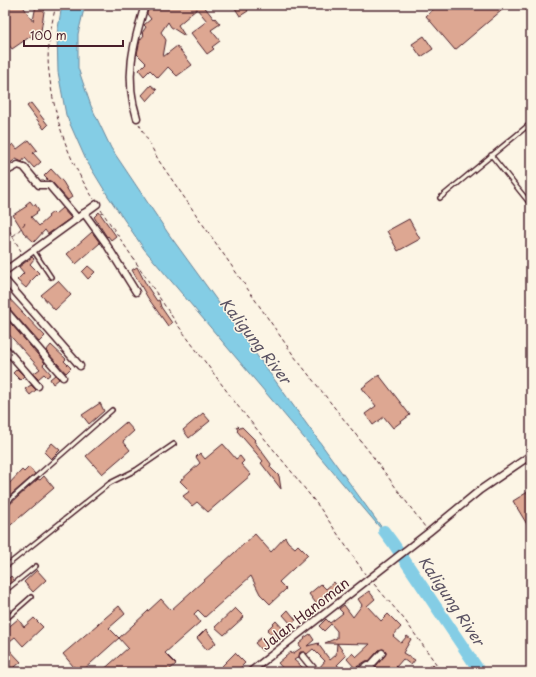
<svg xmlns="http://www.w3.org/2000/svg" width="536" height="677" font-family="'Playpen Sans',sans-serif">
<rect width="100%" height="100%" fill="#fcf5e5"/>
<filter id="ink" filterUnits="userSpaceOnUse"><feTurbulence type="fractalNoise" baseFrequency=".025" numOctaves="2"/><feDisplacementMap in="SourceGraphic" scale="8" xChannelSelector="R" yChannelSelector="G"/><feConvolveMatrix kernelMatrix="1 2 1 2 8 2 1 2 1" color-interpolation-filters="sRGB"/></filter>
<g filter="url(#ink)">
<polygon fill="#84cde5" stroke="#6d879b" points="62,5 85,5 78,34 78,68 91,106 111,148 168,233 393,543 144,249 108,196 86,160 66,115 58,72 57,34"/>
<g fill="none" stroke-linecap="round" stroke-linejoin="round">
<polyline stroke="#84cde5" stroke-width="12" points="384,531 393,543 480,672"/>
</g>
<g fill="#dda792" stroke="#4a1f2b">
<polygon points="5,5 22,5 33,21 36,5 45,5 41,31 32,38 31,36 12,49 5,40"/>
<polygon points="159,5 203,5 214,19 215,18 220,24 211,30 220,41 212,47 214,49 207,54 191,33 207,21 197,9 178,25 185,36 171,27 168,22 161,32 166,40 163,57 177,46 192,65 177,76 168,67 158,78 150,70 144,76 139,70 146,63 137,54 140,40 144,35 142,33 146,27 144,25 151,19 147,14 148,10 150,9 151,10"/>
<polygon points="233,5 245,5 248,11 240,16"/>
<polygon points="438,5 508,5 455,50 426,16"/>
<polygon points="424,36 433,49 421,57 412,44"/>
<polygon points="151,85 157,90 147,101 142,95"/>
<polygon points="31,103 48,125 44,129 27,106"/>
<polygon points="29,140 37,150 33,153 41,162 34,168 25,158 22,162 16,159 5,167 5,151 13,144 17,149"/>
<polygon points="51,169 63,182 72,197 68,200 52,182 48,180 44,176"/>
<polygon points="30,201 34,206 35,204 39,210 36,212 37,213 31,217 39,226 49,217 48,216 53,212 55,214 62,208 71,218 48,234 45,230 34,242 23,232 23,231 13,215 27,206 25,205"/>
<polygon points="99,212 116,236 111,240 108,236 107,237 94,217"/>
<polygon points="409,219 420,239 398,251 387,231"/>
<polygon points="92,232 100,243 76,264 67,254"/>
<polygon points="32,257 34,259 30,264 39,273 30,282 30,283 26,288 17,280 24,273 19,267"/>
<polygon points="88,266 95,272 88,279 82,272"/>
<polygon points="137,267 147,286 157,301 159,300 161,307 172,323 168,326 148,298 132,270"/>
<polygon points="58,281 71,295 55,310 41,295"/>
<polygon points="5,294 45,336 39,342 8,307 5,306"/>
<polygon points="6,318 45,363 43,365 51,374 47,377 44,374 38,379 33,374 40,369 5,330 5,320"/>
<polygon points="51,345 66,359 64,361 71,368 66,373 46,351"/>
<polygon points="17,369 24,376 20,380 13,373"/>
<polygon points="55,375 59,379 53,384 50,379"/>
<polygon points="379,375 410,415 393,428 384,417 373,425 365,414 376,406 362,388"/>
<polygon points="31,385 36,390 30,395 25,389"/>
<polygon points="100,403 104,411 89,424 82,415"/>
<polygon points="203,413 210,421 189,438 183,430"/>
<polygon points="126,422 134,431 123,441 130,450 102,474 86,456"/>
<polygon points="238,426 240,428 242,427 255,440 254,441 271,464 270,467 279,476 281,489 261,463 263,461 237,431 238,430 236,427"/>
<polygon points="52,443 60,450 51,459 44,452"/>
<polygon points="223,444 236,459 240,456 244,461 241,464 251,475 208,512 197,502 192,506 183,496 190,491 180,481 200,463 196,457 200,453 205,459"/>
<polygon points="29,467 35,474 5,500 5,488 22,470 24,472"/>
<polygon points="44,476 54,488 5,530 5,511 10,506 9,505 38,479 40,480"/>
<polygon points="531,490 531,503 528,505 531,509 531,531 513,501"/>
<polygon points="255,534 271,552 285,537 288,542 295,548 298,545 308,555 279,582 286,589 270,604 260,594 251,576 205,617 198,610 194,614 200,622 165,653 176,664 167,672 150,672 147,669 144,672 101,672 128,648 119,638 161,599 171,610"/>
<polygon points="37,570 46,580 33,592 24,582"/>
<polygon points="11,576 14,580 5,587 5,582"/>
<polygon points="334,582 340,590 335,595 333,593 318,606 309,594 321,584 326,589"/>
<polygon points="369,591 375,599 367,606 381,621 388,614 401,627 393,636 401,643 407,636 411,639 403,653 415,660 411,665 403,659 396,667 401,672 379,672 376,666 386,654 386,651 383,649 379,650 369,661 366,661 355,668 347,659 352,653 356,657 370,644 325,643 337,638 337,631 331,624 324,631 319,626 326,619 330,623 343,613 339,609 344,605 353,617 362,605 358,599"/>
<polygon points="119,606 125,614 109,628 119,638 81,672 78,672 63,654"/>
<polygon points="235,608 244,617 224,635 215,627"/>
<polygon points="288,610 296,620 291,624 283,615"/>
<polygon points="34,618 43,627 23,646 15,637 5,645 21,662 10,671 5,665 5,630 18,619 24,627"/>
<polygon points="276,621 285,631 276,640 267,630"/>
<polygon points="206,629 216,643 207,650 197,638"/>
<polygon points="310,634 314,640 307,646 319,643 318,644 330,660 336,655 337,643 346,656 337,665 346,672 323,672 319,668 325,661 313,649 307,654 304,652 300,652 299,657 294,660 308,672 286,672 278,663 291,652 292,654 301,648 299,644 305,639 304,638"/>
<polygon points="262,637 268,646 262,651 255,643"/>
<polygon points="235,653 245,663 236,672 216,672"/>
<polygon points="432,664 438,670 435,672 423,672"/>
</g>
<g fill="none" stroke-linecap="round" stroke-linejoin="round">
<g stroke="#4a1f2b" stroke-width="6">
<g id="lane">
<polyline points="491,155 531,205"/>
<polyline points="440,198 531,123"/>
<polyline points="33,250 51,277"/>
<polyline points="5,504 112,410"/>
<polyline points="5,567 110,483 136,470 174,444"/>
<polyline points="5,591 36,566"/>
<polyline points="5,620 31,597"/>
</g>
</g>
<g stroke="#4a1f2b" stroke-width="9">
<g id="street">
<path d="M137,118C124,78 133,44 145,5"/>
<polyline points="5,172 18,165 24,167 39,185 49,185 77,218"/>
<polyline points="84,213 105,242 136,292"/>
<polyline points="5,271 97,204"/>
<polyline points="5,280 80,366"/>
<polyline points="5,310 63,377"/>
<polyline points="5,348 38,386"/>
<polyline points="303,656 316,672"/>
<polyline points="370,666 382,653"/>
<polyline points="250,672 429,532 480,490 531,455"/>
<polyline points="359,672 368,665 375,672"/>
</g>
</g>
<g stroke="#4a1f2b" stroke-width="1" stroke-dasharray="4 3" stroke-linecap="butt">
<path d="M56,5C51,26 46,51 49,72C54,117 68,161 94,199"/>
<polyline points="139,124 159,161 294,356 371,454 425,527"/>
<polyline points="101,210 177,324 237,405 291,471 320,508 365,574"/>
<polyline points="9,230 21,251"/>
<path d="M13,236C20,231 21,227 27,221"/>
<polyline points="374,584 404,619 442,672"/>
</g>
<use href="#lane" stroke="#fcf5e5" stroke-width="3"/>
<use href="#street" stroke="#fcf5e5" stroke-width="6"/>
</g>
</g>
<g text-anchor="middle" stroke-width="3" stroke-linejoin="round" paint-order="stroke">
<g font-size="14" fill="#4a1f2b" stroke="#fcf5e5">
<text transform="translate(305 614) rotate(-38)" y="5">Jalan Hanoman</text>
</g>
<g font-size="15" font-style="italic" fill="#5b5363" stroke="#fcf5e5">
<text transform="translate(255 341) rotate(52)" y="5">Kaligung River</text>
<text transform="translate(451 601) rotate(56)" y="5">Kaligung River</text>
</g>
</g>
<rect width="536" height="677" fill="none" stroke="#fcf5e5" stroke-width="20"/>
<rect x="10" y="10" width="516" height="657" fill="none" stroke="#4a1f2b" stroke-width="1.5" filter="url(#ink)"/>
<path d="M24 40v6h99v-6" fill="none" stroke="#4a1f2b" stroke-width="2"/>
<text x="30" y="40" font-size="12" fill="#4a1f2b" stroke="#fcf5e5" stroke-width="3" paint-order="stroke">100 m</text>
</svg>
